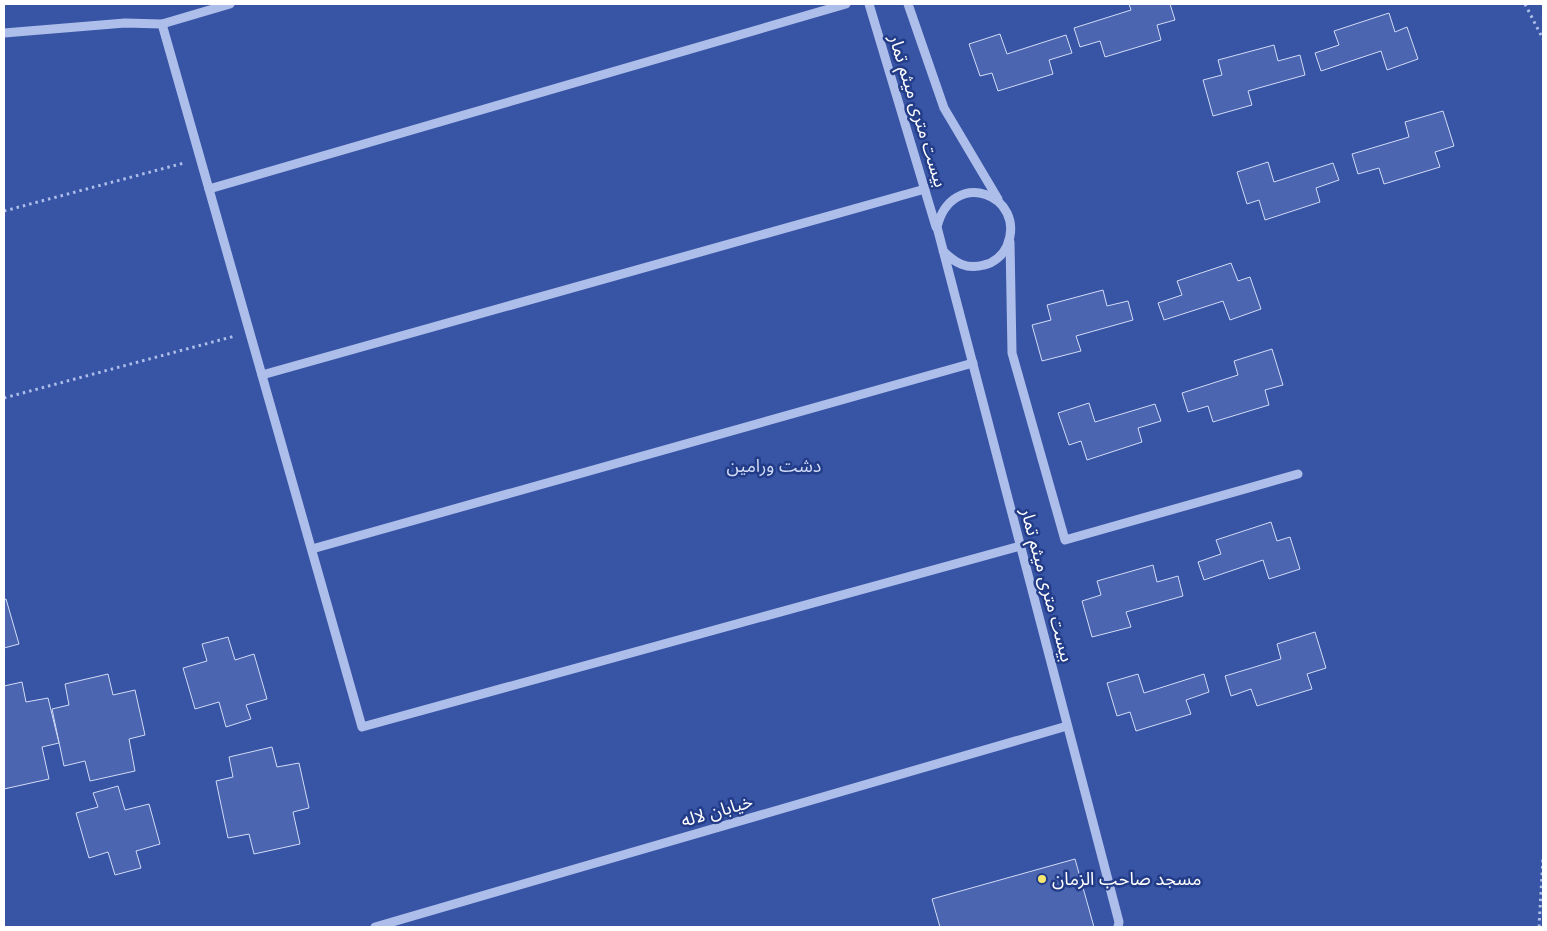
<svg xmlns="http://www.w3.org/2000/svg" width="1547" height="931" font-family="Montserrat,'Noto Sans Arabic',sans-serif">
<rect width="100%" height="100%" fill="#233c88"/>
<rect fill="#3754a5" x="4" y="4" width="1539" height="923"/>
<g fill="#4b65b0" stroke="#d2dcf7">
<polygon points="1129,4 1170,4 1175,20 1157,25 1161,40 1105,57 1100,41 1080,47 1074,28 1131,10"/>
<polygon points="1389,13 1395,32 1407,27 1418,59 1387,70 1381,51 1321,71 1315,53 1339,45 1334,31"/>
<polygon points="1000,34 1007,54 1066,35 1072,53 1049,60 1053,74 998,91 992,73 980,76 969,44"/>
<polygon points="1274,45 1278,61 1300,55 1305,75 1248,91 1252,105 1213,116 1203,80 1222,75 1218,60"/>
<polygon points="1443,111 1454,146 1435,152 1440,167 1384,184 1379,168 1358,174 1352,154 1409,137 1405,122"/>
<polygon points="1268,162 1274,182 1333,163 1339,180 1316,188 1320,202 1265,220 1259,200 1247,204 1237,172"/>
<polygon points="1231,263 1238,281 1250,277 1261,309 1230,320 1223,301 1164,320 1158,303 1182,295 1177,281"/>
<polygon points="1103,290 1107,306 1128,301 1133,320 1076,336 1081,351 1042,361 1032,325 1051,320 1047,305"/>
<polygon points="1272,349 1283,385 1265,390 1269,405 1213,422 1208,406 1188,412 1182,393 1238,375 1234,361"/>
<polygon points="1089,403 1095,422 1155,404 1161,421 1138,428 1142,442 1087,460 1081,441 1069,445 1058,413"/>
<polygon points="1271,522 1277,541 1290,537 1300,569 1269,579 1263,560 1204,580 1198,562 1221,554 1216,540"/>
<polygon points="1153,565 1157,582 1178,576 1183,596 1126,612 1131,627 1092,637 1082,601 1101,595 1097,581"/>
<polygon points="6,599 19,644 4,648 4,600"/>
<polygon points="1315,632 1326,668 1307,674 1312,689 1257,706 1251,689 1231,696 1225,676 1281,659 1277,644"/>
<polygon points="228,637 235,660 254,654 267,699 246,705 251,719 226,727 219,702 195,709 183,668 207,661 202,644"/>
<polygon points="108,674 113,695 135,690 145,735 129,739 135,771 90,781 85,761 64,766 52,709 69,705 65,684"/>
<polygon points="1138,674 1144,693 1204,674 1209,692 1186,700 1191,714 1136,731 1130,712 1117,716 1107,683"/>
<polygon points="22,682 26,702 48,698 59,743 42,747 49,779 4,789 4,686"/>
<polygon points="272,747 277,767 299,763 309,808 293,812 300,844 254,854 249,834 228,838 216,781 233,777 229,757"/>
<polygon points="118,786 125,810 149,804 160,844 136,851 141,868 115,875 108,852 89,858 76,813 98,807 93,793"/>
<polygon points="1075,859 1094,927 940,927 932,899"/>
</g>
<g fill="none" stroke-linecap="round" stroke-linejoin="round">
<g stroke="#aebeea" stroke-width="3" stroke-dasharray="2.5 4" stroke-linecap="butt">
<polyline points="1525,4 1543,39"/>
<polyline points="4,211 184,163"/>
<polyline points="4,398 235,336"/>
<polyline points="1539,927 1543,857"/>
</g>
<g stroke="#aebeea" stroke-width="9">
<polyline points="869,4 936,227"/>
<polyline points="908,4 944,108 998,199"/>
<polyline points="162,24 362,727 1020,546"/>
<polyline points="4,33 125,23 162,24 230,4"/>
<polyline points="209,189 846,4"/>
<polyline points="1010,242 1012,353 1065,540 1298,474"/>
<path d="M943,251C955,263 967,270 984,265C994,263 1003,255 1007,246C1028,195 952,166 937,227L1119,922L1118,927"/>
<polyline points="262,375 925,189"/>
<polyline points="312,549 973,363"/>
<polyline points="375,927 1067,726"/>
</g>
</g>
<circle fill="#f5e871" stroke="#233c88" stroke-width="2" cx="1042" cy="879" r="5"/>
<g text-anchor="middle" stroke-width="5" stroke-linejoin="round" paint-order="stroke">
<g font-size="18" fill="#fff" stroke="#233c88">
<text transform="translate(918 111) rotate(73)" y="6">بیست متری میثم تمار</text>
<text transform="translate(1047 585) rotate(75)" y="6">بیست متری میثم تمار</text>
<text transform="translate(717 811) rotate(-16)" y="6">خیابان لاله</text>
</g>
<g font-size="18" fill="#d2dcf7" stroke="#233c88">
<text x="774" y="472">دشت ورامین</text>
</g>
<g font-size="18" fill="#fff" stroke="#233c88" text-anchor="start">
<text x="1052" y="885">مسجد صاحب الزمان</text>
</g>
</g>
<rect width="1547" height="931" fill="none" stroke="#ffffff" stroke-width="10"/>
</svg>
